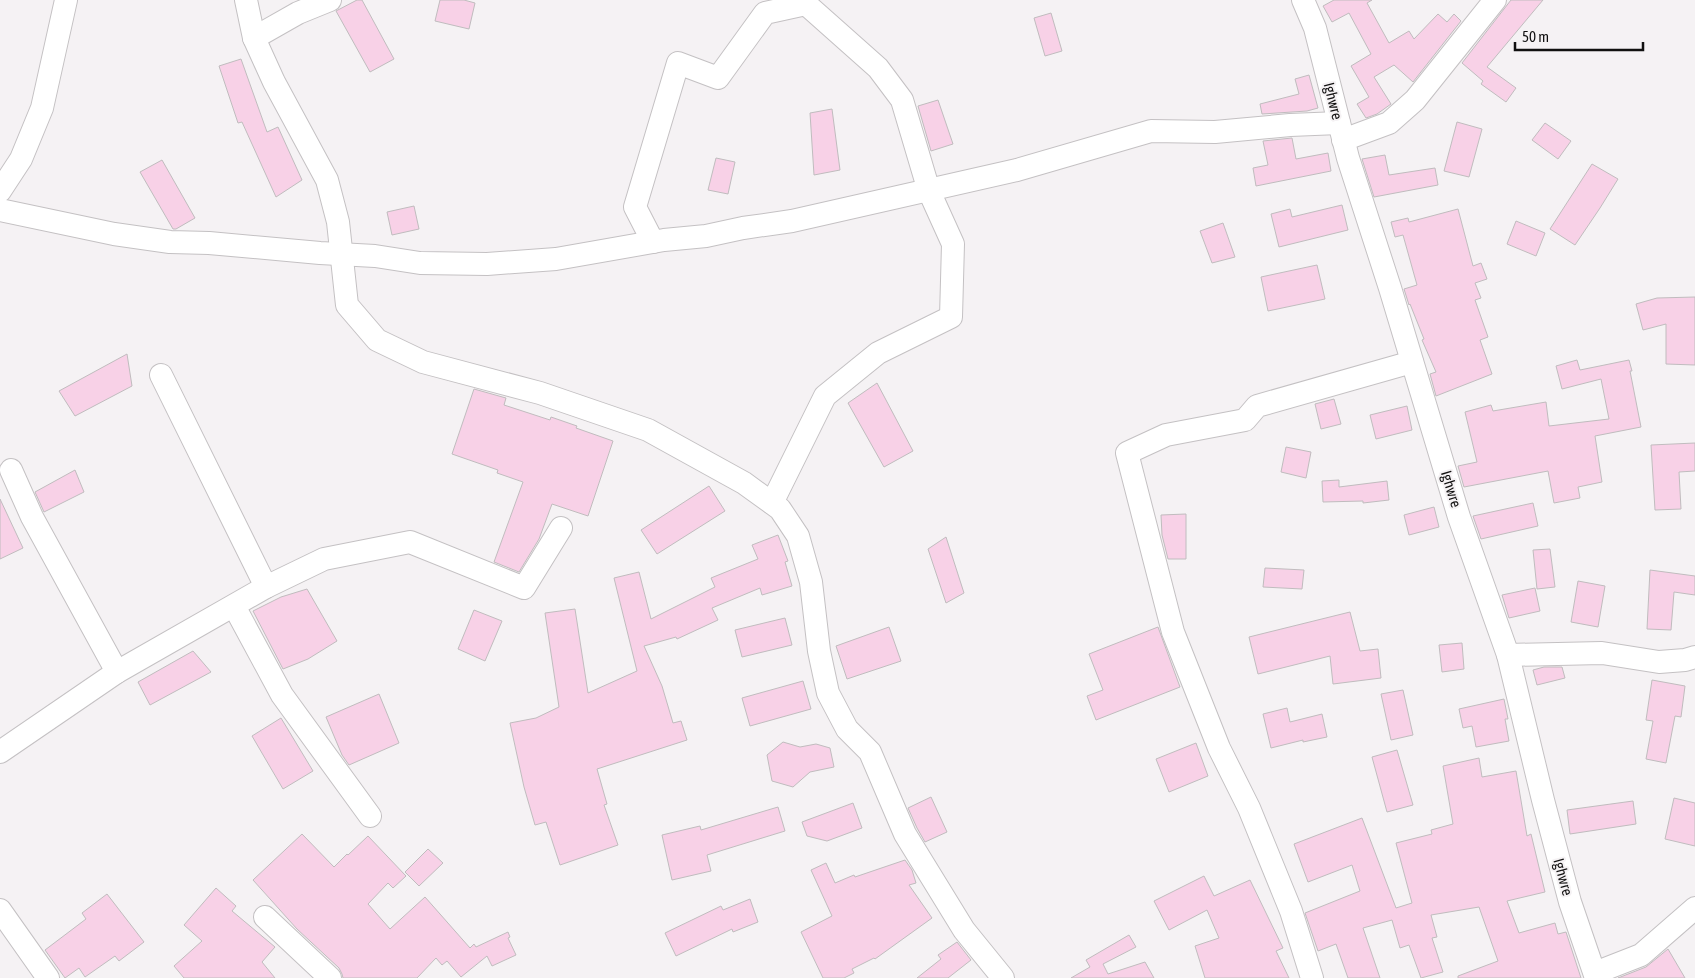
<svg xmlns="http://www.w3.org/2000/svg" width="1695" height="978" font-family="'Asap Condensed',sans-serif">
<rect width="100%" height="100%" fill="#f5f2f4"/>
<g fill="#f8d1e7" stroke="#c0bcbe">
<polygon points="357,0 362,0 394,59 370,72 336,11"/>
<polygon points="440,0 464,0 475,3 469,29 435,21"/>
<polygon points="1334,0 1372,0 1367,3 1389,43 1409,31 1414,39 1438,14 1447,22 1454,14 1461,21 1413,82 1394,65 1374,77 1391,104 1377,114 1366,118 1357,104 1369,97 1351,66 1371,54 1349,13 1332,22 1323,6"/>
<polygon points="1511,0 1543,0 1487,67 1516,88 1506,102 1481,84 1483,81 1462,63"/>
<polygon points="1051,13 1062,51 1045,56 1034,18"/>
<polygon points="241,59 267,132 278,127 302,180 276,197 242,122 238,123 219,66"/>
<polygon points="1309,75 1318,108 1307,111 1262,114 1260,104 1299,94 1295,79"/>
<polygon points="938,100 953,144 931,151 918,106"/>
<polygon points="832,109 840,170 814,175 810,113"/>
<polygon points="1457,122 1482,129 1469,177 1444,171"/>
<polygon points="1545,123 1571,141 1558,159 1532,140"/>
<polygon points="1292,138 1296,159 1328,153 1331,171 1256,186 1253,168 1268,165 1263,141"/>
<polygon points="1385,155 1389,175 1435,168 1438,185 1374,197 1362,159"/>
<polygon points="716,158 735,162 728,194 708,190"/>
<polygon points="162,160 195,218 176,229 173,229 140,172"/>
<polygon points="1592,164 1618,179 1600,208 1575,245 1550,229"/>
<polygon points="1342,205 1348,230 1279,247 1271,214 1290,209 1292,217"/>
<polygon points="414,206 419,229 392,235 387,212"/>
<polygon points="1458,209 1473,266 1481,263 1487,279 1475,283 1481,298 1475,300 1488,337 1480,340 1492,374 1436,396 1430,374 1436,372 1422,340 1424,339 1410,304 1409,305 1404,289 1417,285 1403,235 1395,237 1391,222 1408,218 1409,222"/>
<polygon points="1516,221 1545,233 1536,256 1507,244"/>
<polygon points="1223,223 1235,257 1212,263 1200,231"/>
<polygon points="1317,265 1325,299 1268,311 1261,277"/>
<polygon points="1695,297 1695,365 1666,364 1666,324 1643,330 1636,304 1657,298"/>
<polygon points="127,354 132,386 75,416 59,391"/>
<polygon points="1577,360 1580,370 1629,360 1632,371 1630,371 1641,427 1595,436 1602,482 1578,487 1580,498 1554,503 1548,471 1464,487 1458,466 1477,462 1465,412 1491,405 1493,411 1546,402 1549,426 1609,419 1601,379 1562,389 1556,366"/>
<polygon points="877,383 913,451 884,467 848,403"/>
<polygon points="474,389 506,398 504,405 550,420 551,417 577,426 576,428 613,441 588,516 552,504 539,539 519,572 494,562 523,482 497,473 498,470 452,454"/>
<polygon points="1334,399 1341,424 1321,429 1315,404"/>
<polygon points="1407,406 1412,430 1376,439 1370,415"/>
<polygon points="1695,443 1695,471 1679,472 1681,509 1655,510 1651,445"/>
<polygon points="1286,447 1311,452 1306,478 1281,472"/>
<polygon points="75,470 84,492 44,512 35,492"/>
<polygon points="1339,480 1339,487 1387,481 1389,500 1363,503 1363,501 1323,502 1322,481"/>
<polygon points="709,486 725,511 657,554 641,530"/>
<polygon points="0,499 23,548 0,559"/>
<polygon points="1533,503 1538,526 1481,539 1473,516"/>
<polygon points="1434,507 1439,527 1409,535 1404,515"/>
<polygon points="1186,514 1186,559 1168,559 1162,535 1161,515"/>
<polygon points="778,535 788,561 785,562 792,586 762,595 760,588 712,608 718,620 677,639 676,637 644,646 662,686 673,723 681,721 687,740 597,769 607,804 604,805 618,845 560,865 546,822 535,825 524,787 510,723 536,718 559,707 545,613 575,609 588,693 637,671 614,578 639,572 651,619 715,587 711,578 758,559 752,545"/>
<polygon points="946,537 964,593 946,603 928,549"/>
<polygon points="1550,549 1555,587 1537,589 1533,550"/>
<polygon points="1265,568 1304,570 1302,589 1263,587"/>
<polygon points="1650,570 1695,576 1695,595 1674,592 1671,630 1647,629"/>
<polygon points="1578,581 1605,586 1598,627 1571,622"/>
<polygon points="1535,588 1540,611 1509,618 1502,595"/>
<polygon points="307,589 337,641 308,659 283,669 253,611 281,597"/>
<polygon points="474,610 502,621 485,661 458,649"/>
<polygon points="1350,612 1360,651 1378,649 1381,678 1333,684 1330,656 1258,674 1249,637"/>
<polygon points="785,618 792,645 742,657 735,630"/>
<polygon points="889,627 901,661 847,679 836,646"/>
<polygon points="1158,627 1180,687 1096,720 1087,696 1103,690 1089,654"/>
<polygon points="1462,643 1464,669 1442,672 1439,645"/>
<polygon points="193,651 211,672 150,705 138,682"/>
<polygon points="1544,667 1562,667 1565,678 1537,685 1533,670"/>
<polygon points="1652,680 1685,686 1681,717 1675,716 1666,763 1646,759 1653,721 1646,720"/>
<polygon points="803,681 811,709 750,726 742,698"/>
<polygon points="1403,690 1413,735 1391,740 1381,694"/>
<polygon points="379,694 399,743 349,765 342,755 326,717"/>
<polygon points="1504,699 1508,719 1505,719 1509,741 1476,747 1472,726 1463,728 1459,709"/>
<polygon points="1287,708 1290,722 1322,714 1327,737 1303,742 1303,740 1271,748 1263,714"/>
<polygon points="281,718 313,771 283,789 252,736"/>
<polygon points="783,742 800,747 816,744 830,748 834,767 810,772 793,787 772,781 767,755"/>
<polygon points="1196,743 1208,776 1169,792 1156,759"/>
<polygon points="1397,750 1413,805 1387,812 1372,757"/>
<polygon points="1479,758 1482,777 1516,771 1527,836 1531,834 1545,892 1507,901 1519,933 1555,923 1558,934 1566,932 1581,978 1458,978 1458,976 1498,961 1479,907 1431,915 1437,937 1432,938 1443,972 1421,978 1409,945 1400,948 1392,920 1363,928 1380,978 1348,978 1336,944 1318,951 1305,913 1360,891 1352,865 1308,882 1294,844 1362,818 1396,908 1412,903 1396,843 1432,834 1431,830 1453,824 1443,766"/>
<polygon points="931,797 947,832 925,842 917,828 908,808"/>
<polygon points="1674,798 1695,803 1695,846 1665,839"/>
<polygon points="1633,801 1636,824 1570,834 1567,810"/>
<polygon points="853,803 862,828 827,841 807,836 802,822"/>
<polygon points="778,807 785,831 707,855 711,871 672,880 662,835 700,826 701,830"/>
<polygon points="302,834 334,867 347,854 348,855 368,836 406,876 393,888 388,883 368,904 390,929 425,897 470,948 474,944 476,947 508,932 510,937 508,938 516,955 492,966 487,956 461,977 447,961 442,965 436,958 417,978 343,978 342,974 339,968 297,929 253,880"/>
<polygon points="428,849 443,863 419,886 405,872"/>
<polygon points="905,860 912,870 916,883 909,885 932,918 875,959 874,958 852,969 854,973 844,978 823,978 801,932 832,916 811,870 826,863 835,883 854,875 855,877"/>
<polygon points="1204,876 1214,896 1250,880 1283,948 1276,951 1289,978 1205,978 1195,946 1219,938 1207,910 1169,930 1154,901"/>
<polygon points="216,888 236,906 232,911 275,947 262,962 275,978 184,978 174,966 202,941 184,925"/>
<polygon points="107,894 144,942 119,961 115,956 85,977 79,968 65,978 45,950 86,919 82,913"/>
<polygon points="750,899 758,922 733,932 732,929 676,956 665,933 721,906 723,910"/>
<polygon points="1129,935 1136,947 1103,964 1108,974 1145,962 1154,978 1071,978 1090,967 1086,960"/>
<polygon points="957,942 971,960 948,978 917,978 941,959 938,955"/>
<polygon points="1668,949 1685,978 1618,978 1646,967"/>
</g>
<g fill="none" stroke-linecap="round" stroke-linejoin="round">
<g stroke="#c4c1c3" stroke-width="24">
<g id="minor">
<polyline points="246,0 254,38 274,82 327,180 338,222 347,305 377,340 423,362 540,393 648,430 744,483 780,509 798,536 811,582 819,651 828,693 847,729 870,752 905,834 964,930 1003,978"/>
<polyline points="1303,0 1315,28 1348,158 1390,288 1459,517 1508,655 1543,800 1570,902 1596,978"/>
<polyline points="254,38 298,13 330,0"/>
<polyline points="1343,140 1389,123 1415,100 1495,0"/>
<polyline points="0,191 21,159 42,108 66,0"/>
<polyline points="0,210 114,234 170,242 209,243 320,253 375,256 420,263 487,264 556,259 664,240 706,236 743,228 792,221 1017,170 1151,131 1215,132 1290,125 1339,123"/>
<polyline points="653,242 635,207 678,63 718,78 765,13 806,4 878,68 902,100 929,191 953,244 951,317 878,353 825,396 772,503"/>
<polyline points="161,375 266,587"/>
<polyline points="11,470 32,517 117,672"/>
<polyline points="234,606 282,695 370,816"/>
<polyline points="1508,655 1602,653 1659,662 1685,660 1695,657"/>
<polyline points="0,752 117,672 266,587 324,559 410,542 524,588 561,528"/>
<polyline points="0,910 48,978"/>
<polyline points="265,917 330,978"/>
<polyline points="1595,973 1641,955 1695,908"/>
<polyline points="1312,978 1291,911 1249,808 1219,748 1173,632 1127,453 1166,435 1245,420 1257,406 1412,362"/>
</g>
</g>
<use href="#minor" stroke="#fff" stroke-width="22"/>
</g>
<g text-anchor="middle" stroke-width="4" stroke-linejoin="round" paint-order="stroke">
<g font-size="15" fill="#111010" stroke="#f5f2f4">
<text transform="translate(1333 101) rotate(76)" y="5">Ighwre</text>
<text transform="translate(1451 489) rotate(73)" y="5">Ighwre</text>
<text transform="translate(1563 877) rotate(75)" y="5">Ighwre</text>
</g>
</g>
<path d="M1515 42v8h128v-8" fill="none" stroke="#111010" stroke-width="2.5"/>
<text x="1522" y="42" font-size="15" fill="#111010" stroke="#f5f2f4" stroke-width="4" paint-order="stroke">50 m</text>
</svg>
